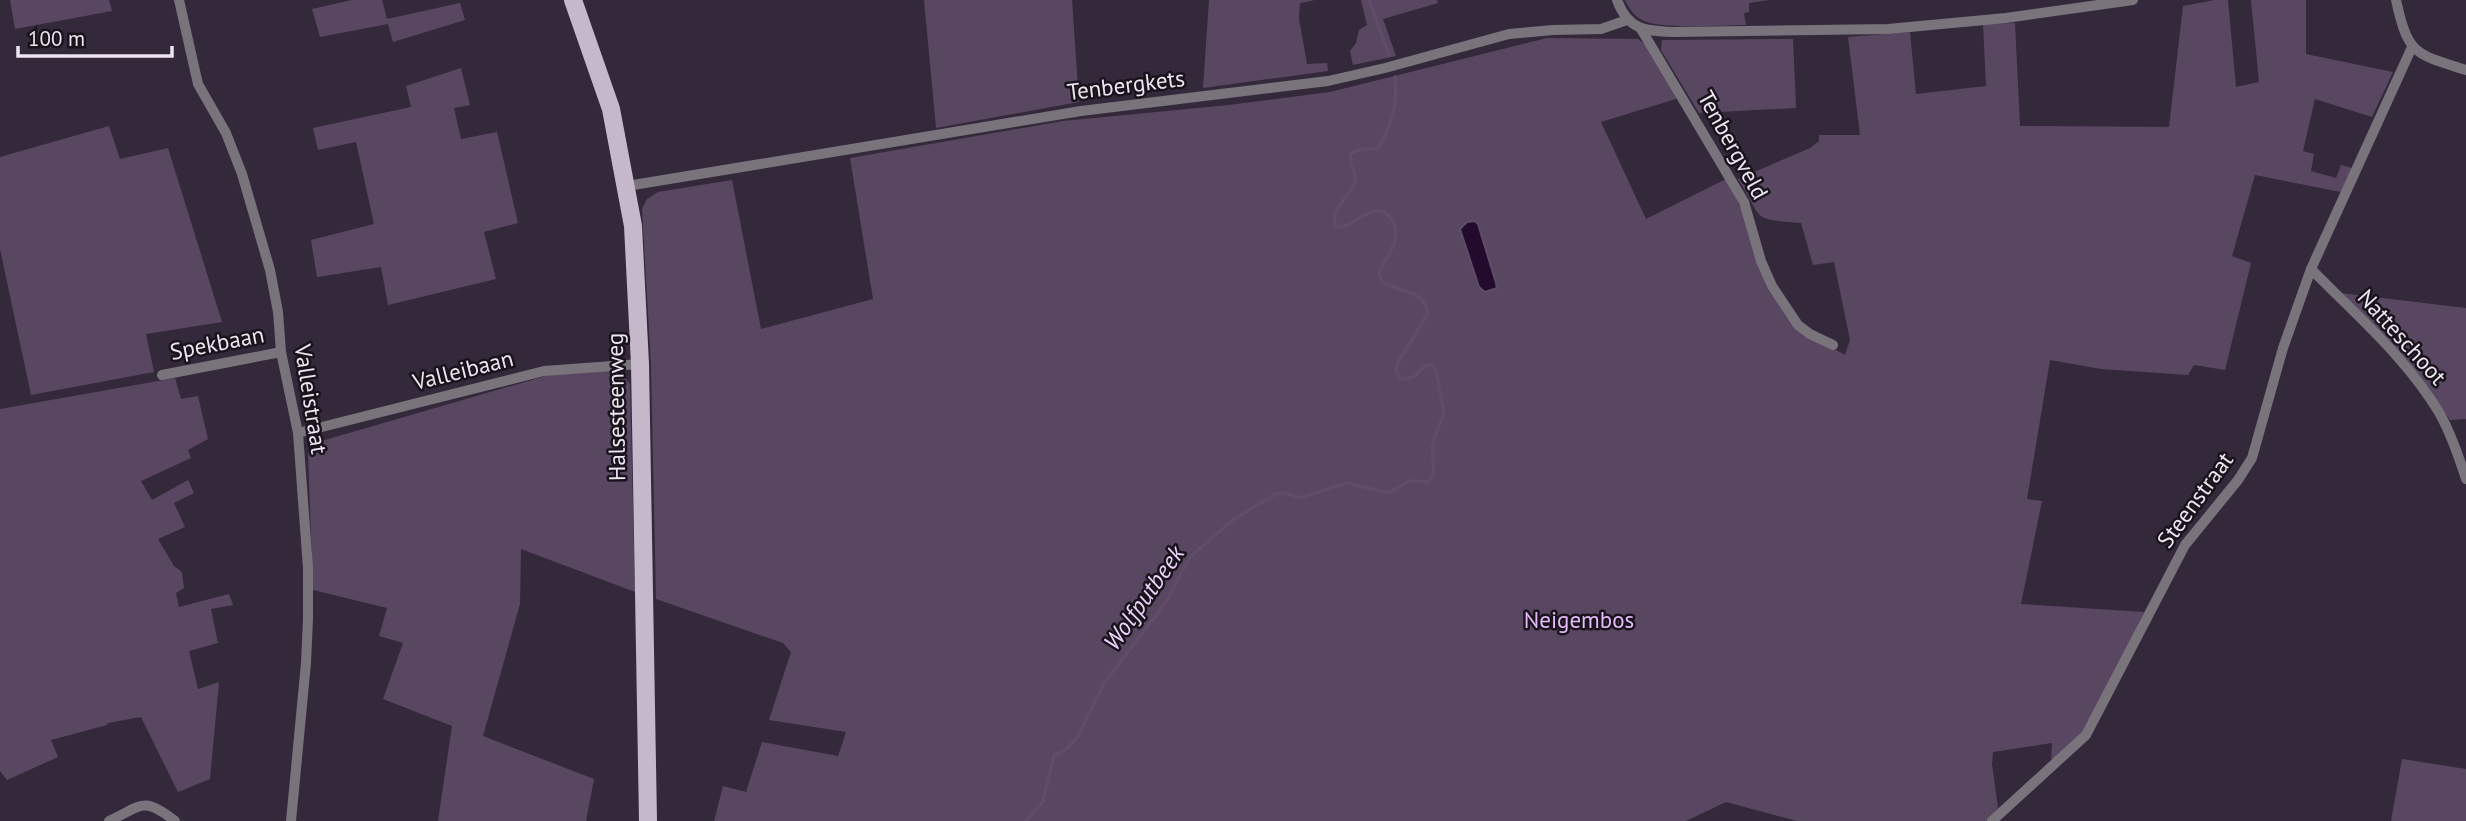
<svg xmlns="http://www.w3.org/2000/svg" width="2466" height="821" font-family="'PT Sans',sans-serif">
<rect width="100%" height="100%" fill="#34293a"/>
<g fill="#594762">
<polygon points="10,0 109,0 112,11 15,29"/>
<polygon points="352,0 382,0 387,19 460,3 465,20 393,42 388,24 320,37 312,9"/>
<polygon points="924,0 1072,0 1079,102 936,128"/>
<polygon points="1209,0 1315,0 1300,3 1299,19 1307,64 1327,63 1328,71 1203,88"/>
<polygon points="1361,0 1437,0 1438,3 1383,19 1396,56 1353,65 1350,51 1356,43 1359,30 1367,25"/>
<path d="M1625,0H1769L1749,3V12L1744,13L1746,25C1723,25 1661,30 1642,20C1634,16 1629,8 1625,0Z"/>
<path d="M2215,0H2228L2236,87L2259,82L2251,0H2306V54L2393,72L2372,117L2315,99L2303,151L2314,154L2311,171L2336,178L2341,165L2352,168L2341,192L2255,175L2232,256L2251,263L2225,370L2194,365L2188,375L2101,369L2050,360L2027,499L2042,501L2021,604L2144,612L2112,681L2082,732L2051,762L2052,743L1993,752L1992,764L1998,808L1986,821H1797L1726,802L1686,821H714L723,786L746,792L762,742L838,756L846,732L769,720L791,652L783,643L656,599L651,365L642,209L647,199L658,192L732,180L761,329L873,299L850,158L1063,121L1229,105L1330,92L1547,38L1638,39L1647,46L1679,98L1601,122L1646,219L1728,178L1744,216L1767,288L1796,328L1845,355L1850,340L1834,262L1813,265L1801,223C1749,219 1764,220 1738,179L1810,148L1819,141V135H1860L1848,37L1910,32L1916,94L1986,86L1983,24L2015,23L2020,126L2169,127L2183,6Z"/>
<polygon points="1793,39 1796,108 1699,113 1661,50 1662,40"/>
<polygon points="461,68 470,105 454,108 461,139 497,132 518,223 484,232 496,279 388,305 381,267 317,277 311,240 374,224 356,142 318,150 313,128 411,107 406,86"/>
<polygon points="109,126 120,159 168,148 222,322 146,334 154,372 31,395 0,249 0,157"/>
<polygon points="2340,293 2466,308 2466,419 2450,420 2419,375"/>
<polygon points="610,371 624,377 630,384 635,592 521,549 520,604 483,736 594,779 586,821 438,821 452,726 383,699 403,643 379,636 387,608 313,590 308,452 312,446 318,442 549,375"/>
<polygon points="175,378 181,399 198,396 208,439 188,450 191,458 141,481 152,500 188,480 194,493 174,503 185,527 158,539 174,566 182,572 184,588 176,593 179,607 229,594 233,605 211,609 218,643 189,651 198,689 219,682 210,779 178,792 141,717 108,723 107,725 51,740 58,757 7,780 0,771 0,409"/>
<polygon points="2402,759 2466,769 2466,821 2391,821"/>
</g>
<polygon fill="#230b2e" stroke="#604c68" stroke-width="2" points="1475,221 1478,224 1496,283 1497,288 1485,292 1479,287 1460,229 1467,222"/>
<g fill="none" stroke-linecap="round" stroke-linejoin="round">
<g stroke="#604c68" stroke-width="3.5">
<polyline points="1369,0 1389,55"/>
<path d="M1026,821L1043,801L1054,756L1066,749L1077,738L1104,683L1164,605L1190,557L1234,519L1276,494L1284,493L1299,498L1347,483L1388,493L1410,481L1428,482L1434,473L1432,445L1444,413L1436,370L1431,364C1417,368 1419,380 1401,379L1396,372L1397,364L1428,313C1426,291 1397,291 1382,282L1379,272C1388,255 1405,235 1390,217C1386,213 1381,210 1375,211C1360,214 1354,227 1336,227C1328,210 1350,197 1355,182C1357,173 1350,165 1350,154L1358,150L1378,148C1391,127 1398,102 1395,77"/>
</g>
<g stroke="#79737c" stroke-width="10">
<polyline points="179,0 198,84 226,133 242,174 270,270 278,312 281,352 298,433 308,568 308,619 306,663 291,821"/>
<path d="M1617,0C1628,30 1645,31 1673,32L1888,29L2006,18L2133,0"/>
<path d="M2396,0C2408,55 2415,54 2466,70"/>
<polyline points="1641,29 1744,202 1761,261 1772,286 1798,325 1810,334 1833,345"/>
<polyline points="627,186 1081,111 1328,81 1385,68 1509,34 1553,30 1601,29 1627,20"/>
<path d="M2311,269C2356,315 2407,358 2440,414C2451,434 2459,457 2466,479"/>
<polyline points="162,375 281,352"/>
<polyline points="298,433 544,371 640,364"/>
<path d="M109,821C143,805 143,796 175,821"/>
<polyline points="1992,821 2086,735 2185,545 2238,480 2252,458 2283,348 2311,269 2412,47"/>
</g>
<polyline stroke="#c5b8cb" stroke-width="18" points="573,0 611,109 633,226 640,364 648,821"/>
</g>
<g text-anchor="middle" stroke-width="5" stroke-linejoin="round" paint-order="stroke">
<g font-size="23" fill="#ede5f1" stroke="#19141c">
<text transform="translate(1126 85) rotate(-7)" y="8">Tenbergkets</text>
<text transform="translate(1733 145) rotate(61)" y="8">Tenbergveld</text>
<text transform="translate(2402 337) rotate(48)" y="8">Natteschoot</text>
<text transform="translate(217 343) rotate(-11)" y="8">Spekbaan</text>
<text transform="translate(463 370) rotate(-14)" y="8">Valleibaan</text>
<text transform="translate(311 399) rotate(81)" y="8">Valleistraat</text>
<text transform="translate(616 407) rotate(-91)" y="8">Halsesteenweg</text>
<text transform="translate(2195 500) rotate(-54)" y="8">Steenstraat</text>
</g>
<g font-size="23" fill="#e5bafb" stroke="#19141c">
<text x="1579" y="628">Neigembos</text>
</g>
<g font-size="24" font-style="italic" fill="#edd3fb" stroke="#19141c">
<text transform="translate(1144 598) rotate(-55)" y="8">Wolfputbeek</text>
</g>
</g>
<path d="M18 46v10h154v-10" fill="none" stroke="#ede5f1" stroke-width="3.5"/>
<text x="28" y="46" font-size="21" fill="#ede5f1" stroke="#19141c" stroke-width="5" paint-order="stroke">100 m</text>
</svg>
